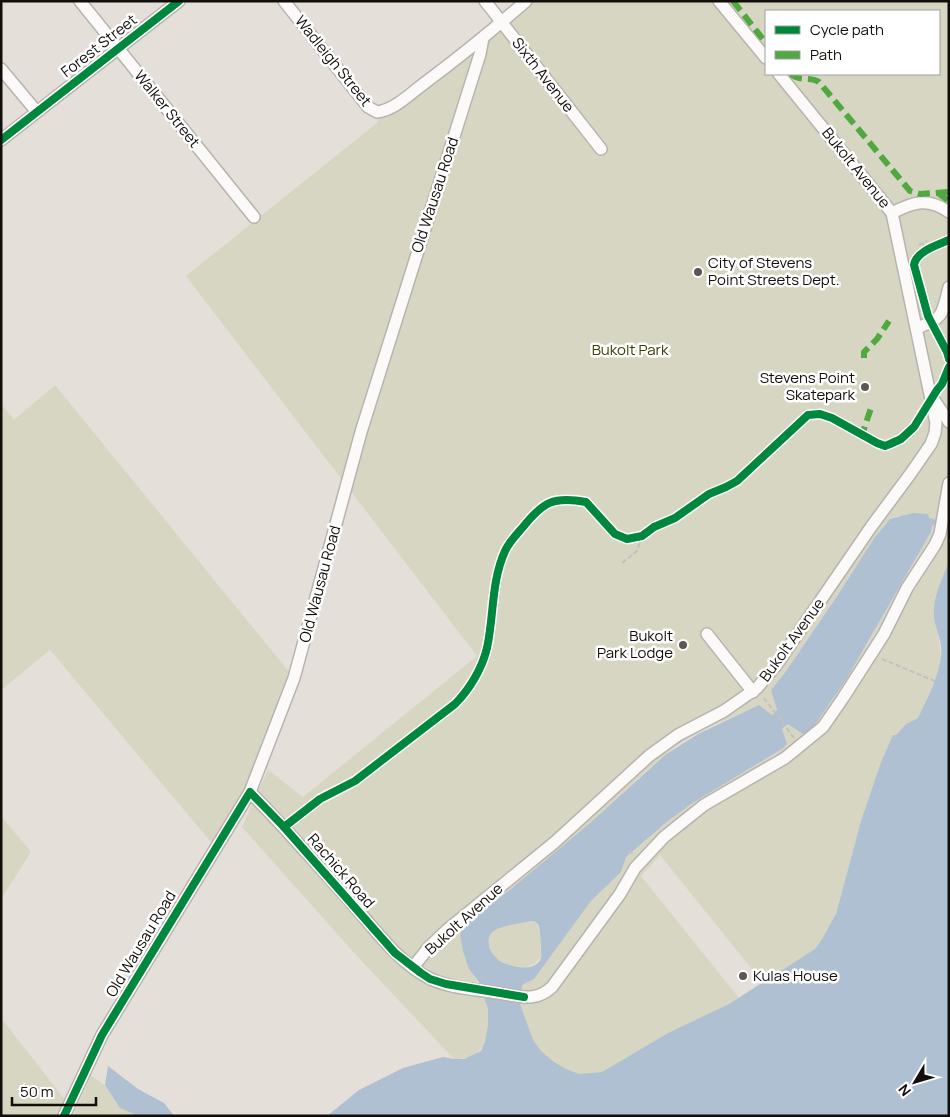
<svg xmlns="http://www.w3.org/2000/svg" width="950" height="1117" font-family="Manrope,sans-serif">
<rect width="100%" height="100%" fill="#e5dfd9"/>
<g fill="#d6d6c2" fill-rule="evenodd">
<path d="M534,1H949V562L938,592L934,606L941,657L938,673L918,718L906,724L896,735L893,736L881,762L861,821L836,914L822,939L815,949L763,983L660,855L641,876L739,998L729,1004L668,1033L602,1072C594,1073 586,1075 578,1074C547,1068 525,1035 520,1005C519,999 521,991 522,985L534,979L591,901L621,872L626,857L668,821L691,804L769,757L787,744L782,729L788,724L826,709L867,644L931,532L932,526L897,516L890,519L882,528L784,674L771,690L778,710L772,715L759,705C732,718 702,728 678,745C652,763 630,787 607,808C586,828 563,846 541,864C529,874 518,884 506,892C492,902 472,914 463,929C453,945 485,990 488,1009C489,1018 488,1027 486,1036C484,1053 470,1059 454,1059L357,956L242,827L268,770L303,797L477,656L186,276L377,123L380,118L387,116L400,108ZM766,11H939V74H766Z"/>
<polygon points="55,385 294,678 245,788 216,848 50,650 1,690 1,404 14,420"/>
<polygon points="1,816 31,852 1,899"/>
<path d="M534,921C542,927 540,947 541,957C521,984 473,952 493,931C500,924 524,922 534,921Z"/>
<polygon points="1,1018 69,1105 65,1116 1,1116"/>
<polygon points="91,1076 105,1085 120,1108 138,1116 73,1116"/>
</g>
<g fill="#aec0d1" fill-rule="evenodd">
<path d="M913,513L928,514L929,518L936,520V523L932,526L931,532L847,678L812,729L803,734L788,724L782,729L787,744L782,749L691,804L668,821L626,857L621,872L591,901L534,979L522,985L520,1004L533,1040L542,1052L554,1062L566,1069L579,1074L592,1073L602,1072L668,1033L729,1004L815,949L822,939L836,914L861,821L881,762L893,735H896L906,724L918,718C927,698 939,677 941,656C943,643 936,630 934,618C932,599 942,579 949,562V1116H327L359,1090L403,1068L443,1057L454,1059H464L481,1051L485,1042L488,1025V1009L479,982L469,969L463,951L460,935L462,929L481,911L507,892L589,824L665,755L698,734L759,705L772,715L777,710L771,690L784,674L839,593L875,537L890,519ZM534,921C538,924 538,923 539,927C540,930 542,955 541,958C536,973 509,967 500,961C495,957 489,951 489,945C486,928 504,927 515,924C522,923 528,921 534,921Z"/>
<polygon points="108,1066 138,1089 164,1103 174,1116 138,1116 120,1108 105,1085"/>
</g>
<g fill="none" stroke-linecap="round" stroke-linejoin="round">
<g stroke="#b8b3ae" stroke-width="14">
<g id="minor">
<polyline points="80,1 254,217"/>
<path d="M284,1L368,107L377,112C395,110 412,92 426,82C461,56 494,29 526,1"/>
<polyline points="485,1 601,149"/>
<polyline points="719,1 766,58"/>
<polyline points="1,69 37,112"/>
<polyline points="1,140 179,1"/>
<path d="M892,213C913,202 928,197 949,212"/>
<path d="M917,328C944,318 942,315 949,287"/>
<polyline points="934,400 949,422"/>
<polyline points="707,634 753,692"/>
<path d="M250,792C284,827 317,864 350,901C372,926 400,965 431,979C452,989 476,989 498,993C519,996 535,1003 552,987L620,894L635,868L664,837L704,805L785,758L823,727L843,698L884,634L907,588L935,545L940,534L949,483"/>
<polyline points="413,967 430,946 447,930 555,842 649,756 678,735 724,711 757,688 777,664 871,527 911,473 931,444 935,433 936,423 892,213 779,74"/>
<polyline points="64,1116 102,1035 250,792 294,678 361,432 480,54 483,38"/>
</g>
</g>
<g stroke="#c3c1be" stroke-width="2" stroke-dasharray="5 2.5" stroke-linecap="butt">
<polyline points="923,244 927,250"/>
<polyline points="919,245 927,241"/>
<polyline points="622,563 637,551 642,536"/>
<polyline points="882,659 937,682"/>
<polyline points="764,698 794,738"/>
<polyline points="629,850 634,855"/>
</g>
<use href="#minor" stroke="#fbfaf9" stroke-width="11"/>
<g stroke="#51a841" stroke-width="6" stroke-dasharray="12 6" stroke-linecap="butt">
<polyline points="733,1 766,43"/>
<path d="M791,74C799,82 811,76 819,82L910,191L920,194L949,192"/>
<polyline points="938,193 949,201"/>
<polyline points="864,358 864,352 877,339 889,321"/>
<polyline points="861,438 871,408"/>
</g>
<g stroke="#fff" stroke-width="11">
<g id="cycleway">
<polyline points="1,140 179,1"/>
<path d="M949,240C938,245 916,251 914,265L928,316L947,352L949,359"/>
<path d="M284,827L320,799L355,781L455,704C469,690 482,669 487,648C494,616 491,582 505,551C509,542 517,534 523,527C543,502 553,496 586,502L615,534L627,539L642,536L654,527L675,518L709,494L726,487L737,481L808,415L820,414L832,418L877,443L885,446L890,444L901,439L914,427L937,390L942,384L949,367"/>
<polyline points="64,1116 102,1035 250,792 284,827 395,953 421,973 430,979 446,984 524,997"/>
</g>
</g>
<use href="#cycleway" stroke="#00873e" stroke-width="8"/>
</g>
<g fill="#5c5752" stroke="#fff" stroke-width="2">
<circle cx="698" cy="272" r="5"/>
<circle cx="865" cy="387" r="5"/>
<circle cx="683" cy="645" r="5"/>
<circle cx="743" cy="976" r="5"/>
</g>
<g text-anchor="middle" stroke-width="5" stroke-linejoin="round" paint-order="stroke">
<g font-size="15" fill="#120e0a" stroke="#fff">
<text transform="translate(99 46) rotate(-38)" y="5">Forest Street</text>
<text transform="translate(333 61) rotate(51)" y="5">Wadleigh Street</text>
<text transform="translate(543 75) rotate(52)" y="5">Sixth Avenue</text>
<text transform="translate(167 109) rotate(51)" y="5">Walker Street</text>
<text transform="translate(856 168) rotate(51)" y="5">Bukolt Avenue</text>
<text transform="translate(435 195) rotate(-72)" y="5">Old Wausau Road</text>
<text transform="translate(320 584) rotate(-75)" y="5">Old Wausau Road</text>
<text transform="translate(792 640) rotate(-54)" y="5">Bukolt Avenue</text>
<text transform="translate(341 871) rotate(49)" y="5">Rachick Road</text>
<text transform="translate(464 919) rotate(-42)" y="5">Bukolt Avenue</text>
<text transform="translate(141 944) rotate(-59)" y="5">Old Wausau Road</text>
</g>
<g font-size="15" fill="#120e0a" stroke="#fff" text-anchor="start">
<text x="708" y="268">City of Stevens<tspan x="708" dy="17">Point Streets Dept.</tspan></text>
<text x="855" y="383" text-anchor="end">Stevens Point<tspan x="855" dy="17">Skatepark</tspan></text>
<text x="673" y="641" text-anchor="end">Bukolt<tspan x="673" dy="17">Park Lodge</tspan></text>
<text x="753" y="981">Kulas House</text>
</g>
<g font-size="15" fill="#3a3f02" stroke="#fff">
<text x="630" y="355">Bukolt Park</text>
</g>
</g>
<rect width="950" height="1117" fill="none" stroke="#120e0a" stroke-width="5"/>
<rect x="765" y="10" width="175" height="65" fill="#ffffff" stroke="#a09f9d"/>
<rect x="775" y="26" width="25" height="8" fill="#00873e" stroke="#a09f9d"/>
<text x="810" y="35" font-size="15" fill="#120e0a">Cycle path</text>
<rect x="775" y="51" width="25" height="8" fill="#51a841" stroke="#a09f9d"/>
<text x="810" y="60" font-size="15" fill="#120e0a">Path</text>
<g transform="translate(915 1082) rotate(232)" stroke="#ffffff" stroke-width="4" paint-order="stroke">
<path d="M0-4L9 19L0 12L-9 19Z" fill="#120e0a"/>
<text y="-8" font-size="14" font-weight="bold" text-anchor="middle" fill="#120e0a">N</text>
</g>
<path d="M12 1097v8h84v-8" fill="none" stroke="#120e0a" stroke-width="2.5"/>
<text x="20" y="1097" font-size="15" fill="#120e0a" stroke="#ffffff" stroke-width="4" paint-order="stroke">50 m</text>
</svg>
